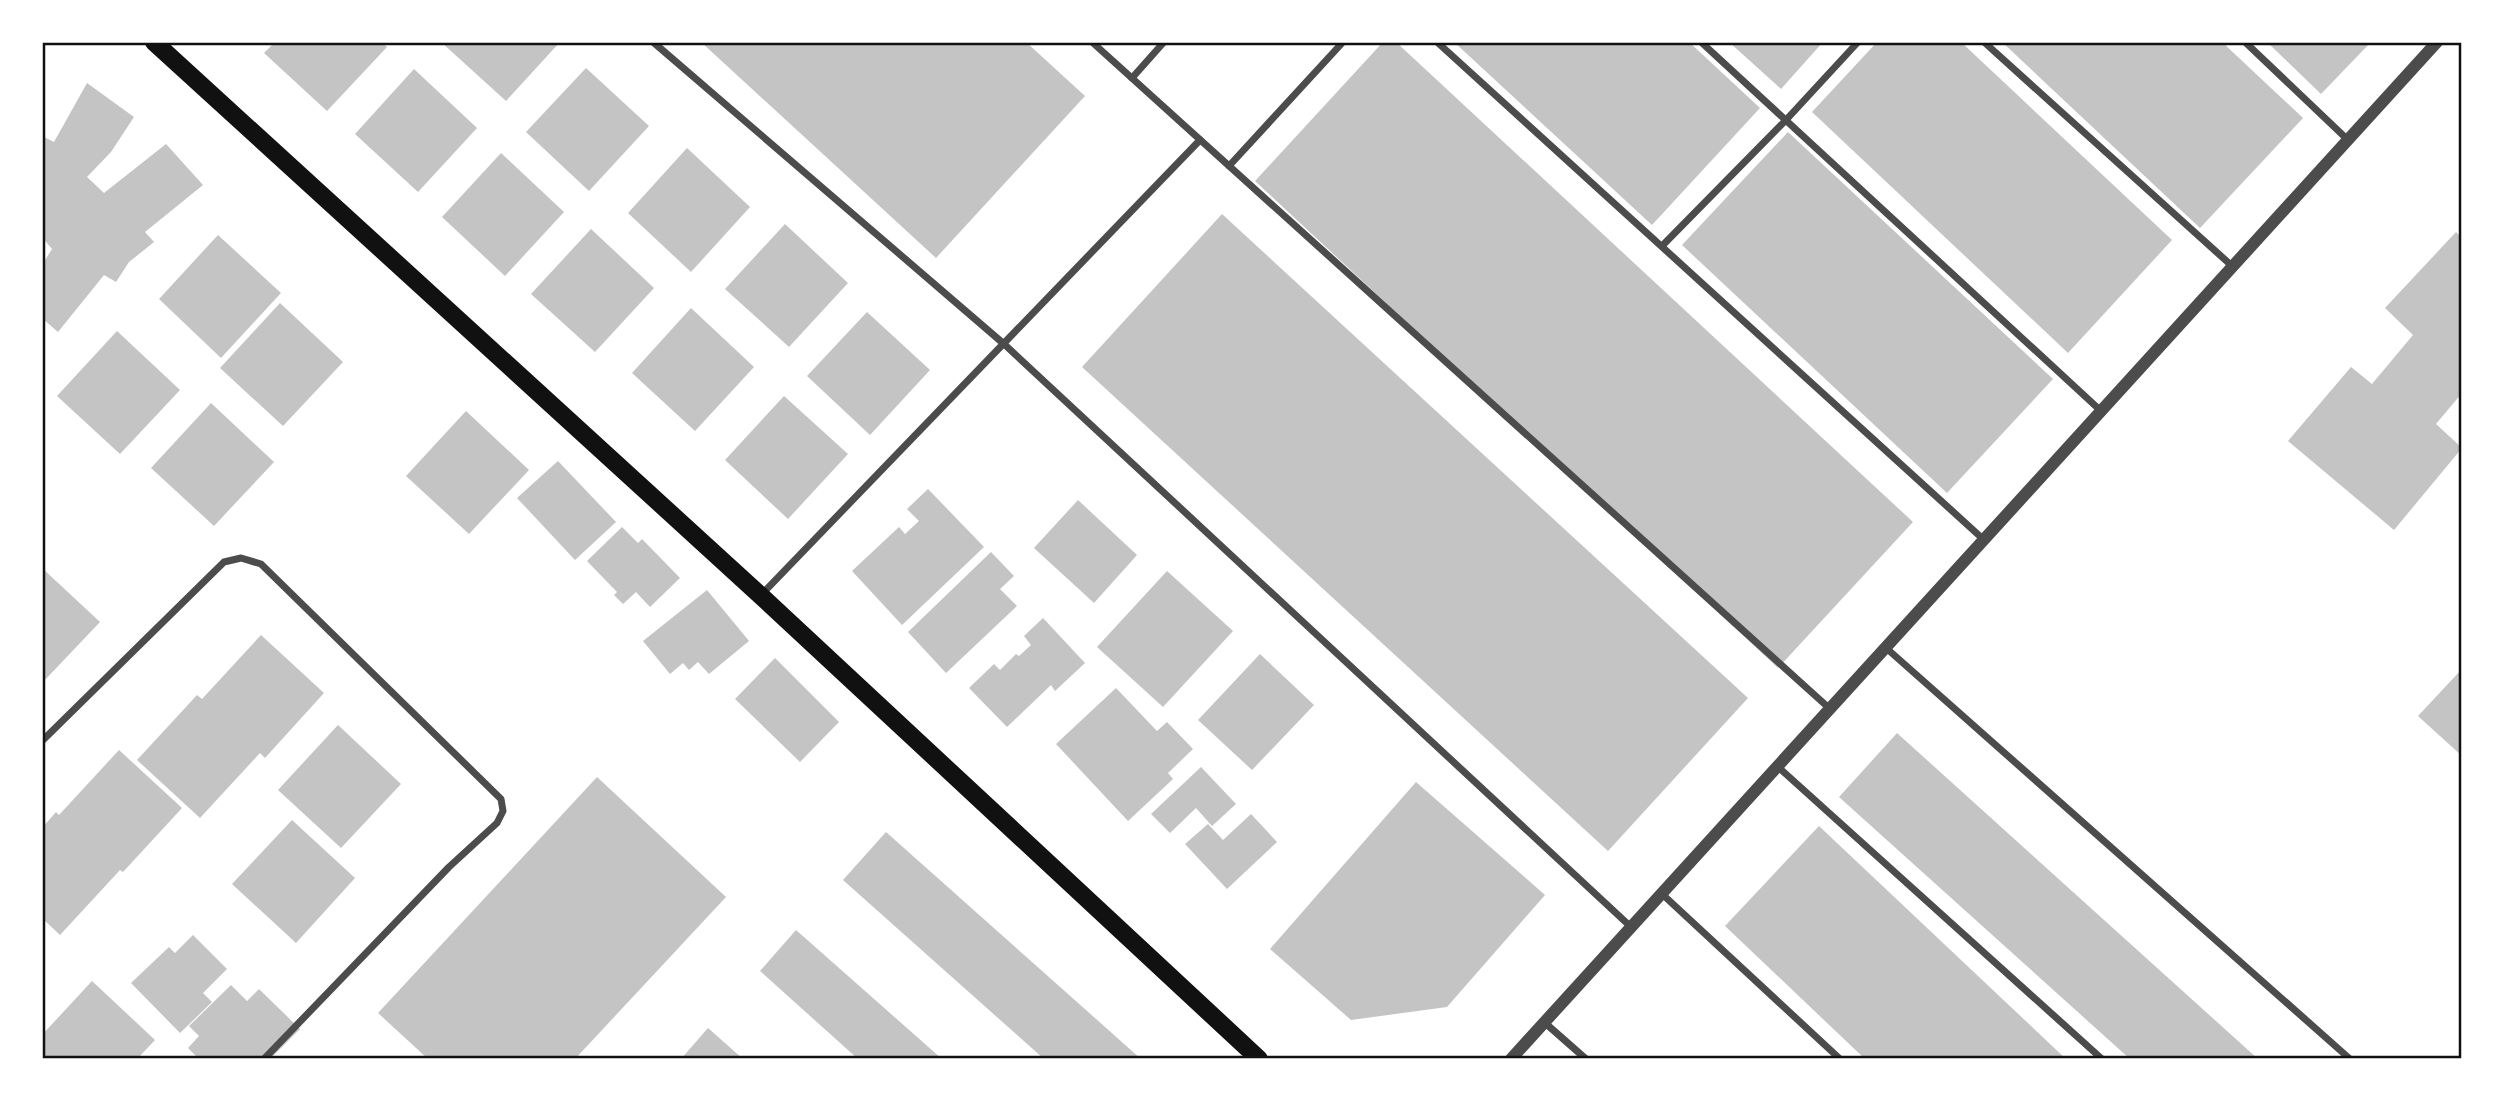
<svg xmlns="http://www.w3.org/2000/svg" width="2504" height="1101" font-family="Inter,sans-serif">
<rect width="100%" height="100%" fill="#fff"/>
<g fill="#c4c4c4">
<polygon points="275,42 381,42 387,47 327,111 264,53"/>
<polygon points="441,42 560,42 506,101"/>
<polygon points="701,42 1026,42 1085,96 936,258"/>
<polygon points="1383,42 1396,42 1913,522 1778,668 1255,181"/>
<polygon points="1454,42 1689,42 1760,108 1652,225"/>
<polygon points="1729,42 1823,42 1781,89"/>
<polygon points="1877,42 1961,42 2172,240 2068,353 1812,112"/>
<polygon points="2002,42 2222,42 2303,118 2200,228"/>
<polygon points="2267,42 2371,42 2321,94"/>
<polygon points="586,68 649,126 589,191 526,132"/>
<polygon points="414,69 477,128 418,192 355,134"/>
<polygon points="87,83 134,117 111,152 87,177 104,193 166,144 203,185 145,232 154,242 129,262 116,282 104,275 58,332 42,318 42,265 52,249 42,237 42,136 54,142"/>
<polygon points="1788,132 2053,379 1947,493 1682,245"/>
<polygon points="687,148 750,207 691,272 628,213"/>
<polygon points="501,153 564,212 505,276 442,217"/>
<polygon points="1222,214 1748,698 1608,851 1082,367"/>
<polygon points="785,224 848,283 789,347 725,289"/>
<polygon points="591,229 654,288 595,352 531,294"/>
<polygon points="2456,232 2462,238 2462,393 2436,424 2462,448 2394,530 2288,441 2351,367 2372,384 2413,335 2385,308"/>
<polygon points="218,235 281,293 221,358 159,299"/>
<polygon points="280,303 343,362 283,426 220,368"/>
<polygon points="691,308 754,367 695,431 632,373"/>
<polygon points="867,312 930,370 870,435 807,376"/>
<polygon points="117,331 180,390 120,454 57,396"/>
<polygon points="784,396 848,454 788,519 725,460"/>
<polygon points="211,403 274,462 214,526 151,468"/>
<polygon points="466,411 529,470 469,534 406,476"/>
<polygon points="558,461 616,522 575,560 517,498"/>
<polygon points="928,489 984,547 902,625 852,571 899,527 905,534 919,521 907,509"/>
<polygon points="1078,500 1137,555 1094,603 1034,548"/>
<polygon points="622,527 638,543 642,539 680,578 650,607 636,592 623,604 614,595 617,592 587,561"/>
<polygon points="991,552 1014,576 1000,589 1017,606 946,673 908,632"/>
<polygon points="42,568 100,622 42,683"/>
<polygon points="1167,571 1233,631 1163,707 1097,647"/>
<polygon points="707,590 749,641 709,674 698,662 689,670 683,663 670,674 643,641"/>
<polygon points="1043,618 1085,663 1055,691 1051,685 1007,727 969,688 994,664 1000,670 1016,654 1019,656 1031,645 1024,636"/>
<polygon points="261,635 324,693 265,758 260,753 200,818 137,760 197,695 202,699"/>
<polygon points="1260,654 1314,705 1252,770 1198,720"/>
<polygon points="775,658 839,722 800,762 735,699"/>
<polygon points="2462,669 2462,756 2418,716"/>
<polygon points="1116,688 1157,731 1167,722 1193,749 1168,773 1173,779 1128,821 1056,744"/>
<polygon points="338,725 401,784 341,848 278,790"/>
<polygon points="1897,733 2258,1059 2130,1059 1839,797"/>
<polygon points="119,750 182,808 123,872 120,870 60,935 42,918 42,828 56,812 59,815"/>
<polygon points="1201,767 1236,804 1212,826 1196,808 1170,833 1151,814"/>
<polygon points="597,777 726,897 575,1059 428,1059 378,1013"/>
<polygon points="1416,782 1545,895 1447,1007 1351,1020 1270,949"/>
<polygon points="1251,814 1277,842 1227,889 1185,844 1208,824 1223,840"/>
<polygon points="292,820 355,878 296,943 232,884"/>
<polygon points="1819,826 2066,1059 1865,1059 1725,926"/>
<polygon points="886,832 1141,1059 1044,1059 843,880"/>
<polygon points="796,930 942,1059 858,1059 760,971"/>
<polygon points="193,935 227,969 203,993 212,1002 180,1033 131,983 169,947 175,953"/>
<polygon points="92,981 155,1040 137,1059 46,1059 42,1055 42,1035"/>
<polygon points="231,985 247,1001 259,989 300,1029 270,1059 199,1059 188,1048 199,1036 189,1026"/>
<polygon points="708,1028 743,1059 681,1059"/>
</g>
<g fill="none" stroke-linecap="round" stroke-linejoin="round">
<g stroke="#4c4c4c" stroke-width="7">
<polyline points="653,42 1004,344 1631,927"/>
<polyline points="1092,42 1829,708"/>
<polyline points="1437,42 1983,539"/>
<polyline points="1701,42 2101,411"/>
<polyline points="1984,42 2232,266"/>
<polyline points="2245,42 2348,140"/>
<polyline points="2461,42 2462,43"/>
<polyline points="1132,78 1164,42"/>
<polyline points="1229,166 1343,42"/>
<polyline points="1662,246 1786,120 1858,42"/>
<polyline points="761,595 1200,140"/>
<polyline points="1885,647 2350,1059"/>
<polyline points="42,741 224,562 241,558 261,564 501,799 503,811 497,823 449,867 264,1059"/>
<polyline points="1777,766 2102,1059"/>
<polyline points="1661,893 1840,1059"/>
<polyline points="1544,1022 1586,1059"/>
</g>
<polyline stroke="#4c4c4c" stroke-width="12" points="1511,1059 2437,42"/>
<polyline stroke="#111" stroke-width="18" points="154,42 760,595 1259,1059"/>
</g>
<rect width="2504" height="1101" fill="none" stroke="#ffffff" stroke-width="88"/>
<rect x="44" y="44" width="2416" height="1013" fill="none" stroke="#111" stroke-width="2.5"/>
</svg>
